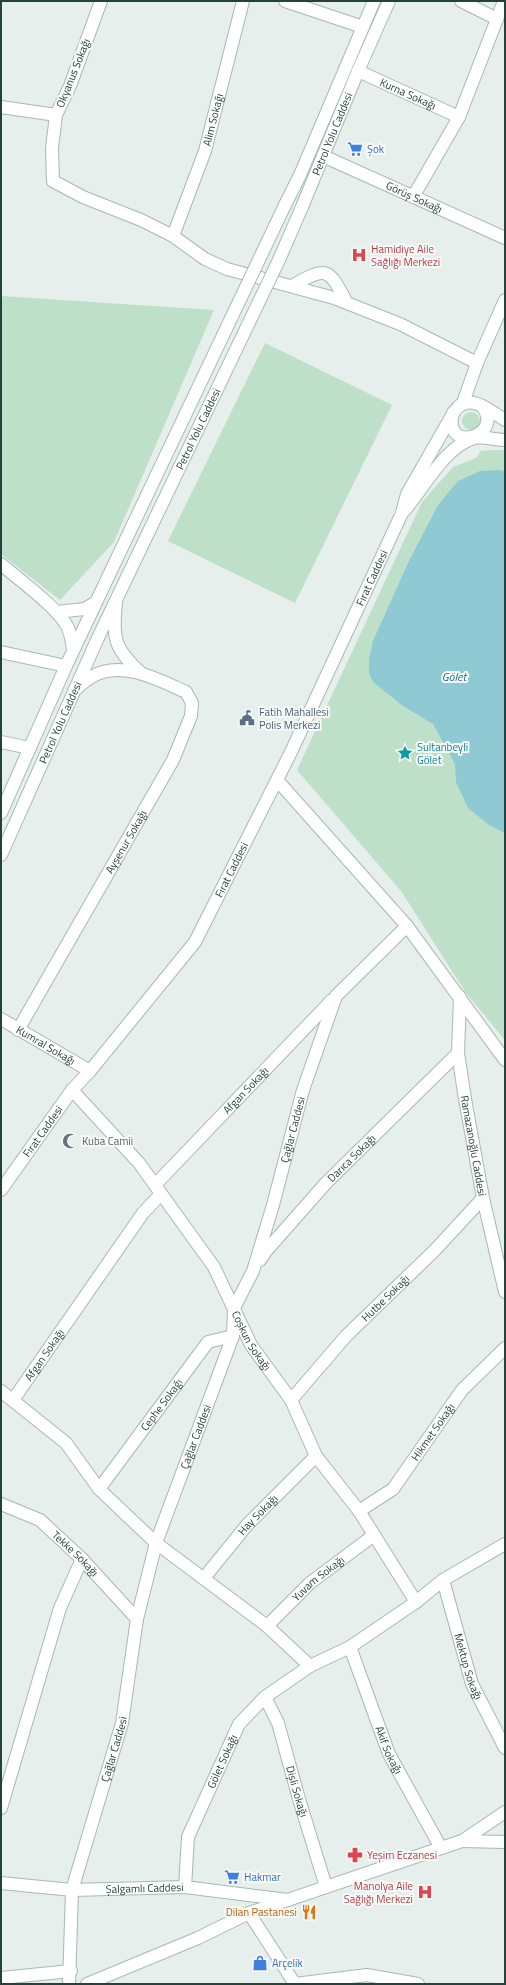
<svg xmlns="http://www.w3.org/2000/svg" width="506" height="1985" font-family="'Titillium Web',sans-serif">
<rect width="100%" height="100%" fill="#e6efeb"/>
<g fill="#bfe0c8">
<polygon points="1,296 214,310 114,542 60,600 1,554"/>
<polygon points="265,343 392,405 295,603 168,541"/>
<circle cx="471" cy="421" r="9"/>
<polygon points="496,450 505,450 505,1040 466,993 401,891 297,770 422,502 453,467 476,458 481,451"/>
</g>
<polygon fill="#8ec9d4" points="499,470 505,471 505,833 489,825 468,808 456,782 455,764 433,724 403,706 373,682 369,673 369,659 373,641 408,563 438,505 458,481 480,471"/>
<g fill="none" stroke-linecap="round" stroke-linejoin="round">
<g stroke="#a8b8b2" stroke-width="14">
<g id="minor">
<polyline points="101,1 70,86 56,115 52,148 53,181 83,197 141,220 173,236 205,259 227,269 334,298 400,324 477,363"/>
<polyline points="285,1 363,27"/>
<polyline points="461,1 497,19"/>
<path id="s1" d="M358,71L459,117"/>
<polyline points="1,107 56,115"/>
<path id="s2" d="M323,156L505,238"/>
<polyline points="413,197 459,117 504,1"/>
<path id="s3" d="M173,236L205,151L243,1"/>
<path d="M292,286C327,266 328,267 347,303"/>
<polyline points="463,403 477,363 505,300"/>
<path d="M116,602C113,638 113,648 141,673"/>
<polyline points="1,652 66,666"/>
<polyline points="1,742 30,748"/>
<polyline points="277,780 407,926 505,1060"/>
<path id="s4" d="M460,997L458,1053L465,1099L483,1198L505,1292"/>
<path id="s5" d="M1,1019L90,1071"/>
<path id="s6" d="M18,1030L173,760L191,716L192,703L186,692C158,680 122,659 91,677C85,681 79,686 74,691"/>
<path id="s7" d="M72,1090L139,1163L214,1267L251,1345L291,1400L316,1456L359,1511L416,1602"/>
<path id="s8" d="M155,1185L332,1000"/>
<path id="s9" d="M260,1260L266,1251L326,1183L458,1053"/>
<polyline points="1,1391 66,1443 99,1489 156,1543 267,1626 310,1666 350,1647 416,1602 443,1580 505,1544"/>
<path id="s10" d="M13,1400L143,1213L161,1194"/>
<path id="s11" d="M291,1400L346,1336L435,1250L483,1198"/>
<path id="s12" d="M99,1489L208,1342L233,1336"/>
<path id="s13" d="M1,1504L40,1520L82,1559L137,1619"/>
<path id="s14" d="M359,1511L393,1489L462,1390L505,1348"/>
<path id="s15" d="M204,1578L247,1525L316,1456"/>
<path id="s16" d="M267,1626L310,1583L374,1535"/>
<path id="s17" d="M350,1647L389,1754L441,1848"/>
<path id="s18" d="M265,1697L278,1723L299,1799L326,1887"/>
<polyline points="1,1808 60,1608 82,1559"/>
<polyline points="462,1841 505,1842"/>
<path id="s19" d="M1,1883L72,1890L185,1887L288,1900"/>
<path id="s20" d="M185,1887L188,1837L239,1724L265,1697L310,1666"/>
<polyline points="249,1913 295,1984 367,1975 418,1984"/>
<polyline points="1,1978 71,1971"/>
<path id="s21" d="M69,1984L72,1890L122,1723L137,1619L156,1543L233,1336L234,1308L253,1271L273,1205L303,1090L336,996L407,926"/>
</g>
</g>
<g stroke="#a8b8b2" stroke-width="14">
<g id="tertiary">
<path d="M453,413C442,455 506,436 482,406"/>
<path d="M404,511C424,488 444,447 474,438C482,436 496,440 505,440"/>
<path d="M1,564C19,580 56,606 67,626C71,633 72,642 73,650"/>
<polyline points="57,612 84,609 95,603"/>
<path id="s22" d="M1,1190L72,1090L90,1071L195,942L291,752L402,513L407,494L454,412C468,391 489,410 505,420"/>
<path id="s23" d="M443,1580L472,1684L505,1748"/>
<polyline points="87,1984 198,1938 249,1913 462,1841 505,1812"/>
</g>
</g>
<g stroke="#a4bbb3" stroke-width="14">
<g id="secondary">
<polyline points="285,205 300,175 374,1"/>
<path id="s24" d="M302,207L358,71L389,1"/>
<polyline points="1,813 66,666 109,575"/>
<path id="s25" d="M1,855L97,640L128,575"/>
</g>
</g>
<use href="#minor" stroke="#fff" stroke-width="12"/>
<use href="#tertiary" stroke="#fff" stroke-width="12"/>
<use href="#secondary" stroke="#fff" stroke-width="12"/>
<g stroke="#a4bbb3" stroke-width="14" stroke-linecap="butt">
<g id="secondary-bridge">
<polyline points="109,575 285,205"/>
<path id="s26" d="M128,575L278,262L302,207"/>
</g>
</g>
<use href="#secondary-bridge" stroke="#fff" stroke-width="12"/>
</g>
<defs>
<g id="supermarket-bare" transform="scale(1.2)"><path d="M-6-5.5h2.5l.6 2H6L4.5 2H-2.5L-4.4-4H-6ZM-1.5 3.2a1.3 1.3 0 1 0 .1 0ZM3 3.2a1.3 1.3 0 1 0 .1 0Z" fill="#3f7fe0" stroke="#f7fbf9" stroke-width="2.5" paint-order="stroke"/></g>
<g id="hospital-bare" transform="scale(1.2)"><path d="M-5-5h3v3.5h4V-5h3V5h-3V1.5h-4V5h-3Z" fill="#e0444e" stroke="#f7fbf9" stroke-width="2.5" paint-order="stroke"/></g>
<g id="civic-bare" transform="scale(1.2)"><path d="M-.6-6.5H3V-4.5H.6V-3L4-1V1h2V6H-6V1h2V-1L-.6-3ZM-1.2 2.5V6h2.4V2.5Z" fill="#5c6f8a" stroke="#f7fbf9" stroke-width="2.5" paint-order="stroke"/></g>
<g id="sight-bare" transform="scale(1.2)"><path d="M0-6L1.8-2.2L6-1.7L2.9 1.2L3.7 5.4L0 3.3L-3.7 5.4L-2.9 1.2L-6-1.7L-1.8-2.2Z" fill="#0f9aa8" stroke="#f7fbf9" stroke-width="2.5" paint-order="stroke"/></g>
<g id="mosque-bare" transform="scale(1.2)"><path d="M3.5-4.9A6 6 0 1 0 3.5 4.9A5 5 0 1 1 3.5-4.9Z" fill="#6b7280" stroke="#f7fbf9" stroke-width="2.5" paint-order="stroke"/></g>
<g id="pharmacy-bare" transform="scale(1.2)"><path d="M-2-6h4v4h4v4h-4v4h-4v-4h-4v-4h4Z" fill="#e0444e" stroke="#f7fbf9" stroke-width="2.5" paint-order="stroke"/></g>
<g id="restaurant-bare" transform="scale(1.2)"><path d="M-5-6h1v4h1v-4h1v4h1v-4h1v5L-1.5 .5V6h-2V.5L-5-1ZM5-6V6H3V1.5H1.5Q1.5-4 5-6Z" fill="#e8710a" stroke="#f7fbf9" stroke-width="2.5" paint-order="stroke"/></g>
<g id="shop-bare" transform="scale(1.2)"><path d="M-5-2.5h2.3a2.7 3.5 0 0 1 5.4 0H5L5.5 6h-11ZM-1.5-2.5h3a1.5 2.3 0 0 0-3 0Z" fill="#3f7fe0" stroke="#f7fbf9" stroke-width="2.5" paint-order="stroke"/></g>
</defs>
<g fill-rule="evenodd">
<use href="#supermarket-bare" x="355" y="149"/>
<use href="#hospital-bare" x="359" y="255"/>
<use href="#civic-bare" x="247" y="718"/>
<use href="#sight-bare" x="405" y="753"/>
<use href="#mosque-bare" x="70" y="1141"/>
<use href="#pharmacy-bare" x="355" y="1855"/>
<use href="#supermarket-bare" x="232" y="1877"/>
<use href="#hospital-bare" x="425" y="1892"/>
<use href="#restaurant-bare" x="309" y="1912"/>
<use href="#shop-bare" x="260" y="1963"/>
</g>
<g text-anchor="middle" stroke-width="4" stroke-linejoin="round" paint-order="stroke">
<g font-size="11" fill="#24423a" stroke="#f7fbf9">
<text transform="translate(73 73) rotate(-68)" y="4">Okyanus Sokağı</text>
<text dy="4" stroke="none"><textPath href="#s1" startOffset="55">Kurna Sokağı</textPath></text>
<text dy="4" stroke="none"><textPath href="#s3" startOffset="123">Alim Sokağı</textPath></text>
<text dy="4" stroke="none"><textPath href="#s24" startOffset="79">Petrol Yolu Caddesi</textPath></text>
<text dy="4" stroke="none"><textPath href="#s2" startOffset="100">Görüş Sokağı</textPath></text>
<text dy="4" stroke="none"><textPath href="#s26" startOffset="162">Petrol Yolu Caddesi</textPath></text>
<text dy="4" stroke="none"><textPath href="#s22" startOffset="720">Fırat Caddesi</textPath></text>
<text dy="4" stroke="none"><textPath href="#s25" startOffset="145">Petrol Yolu Caddesi</textPath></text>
<text dy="4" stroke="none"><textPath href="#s6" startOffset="217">Ayşenur Sokağı</textPath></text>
<text dy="4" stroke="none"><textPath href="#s22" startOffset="396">Fırat Caddesi</textPath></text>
<text dy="4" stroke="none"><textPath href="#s5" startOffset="52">Kumral Sokağı</textPath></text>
<text dy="4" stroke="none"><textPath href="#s8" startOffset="131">Afgan Sokağı</textPath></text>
<text dy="4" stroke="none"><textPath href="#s21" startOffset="889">Çağlar Caddesi</textPath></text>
<text dy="4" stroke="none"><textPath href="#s22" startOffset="72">Fırat Caddesi</textPath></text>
<text dy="4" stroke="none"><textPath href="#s4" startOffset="150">Ramazanoğlu Caddesi</textPath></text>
<text dy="4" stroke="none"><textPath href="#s9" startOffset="137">Darıca Sokağı</textPath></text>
<text dy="4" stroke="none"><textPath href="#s11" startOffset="139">Hutbe Sokağı</textPath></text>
<text dy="4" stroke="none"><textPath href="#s7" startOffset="310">Coşkun Sokağı</textPath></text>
<text dy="4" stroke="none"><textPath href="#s10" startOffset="55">Afgan Sokağı</textPath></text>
<text dy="4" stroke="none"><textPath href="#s12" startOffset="105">Cephe Sokağı</textPath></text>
<text dy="4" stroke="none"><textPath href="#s14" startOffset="110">Hikmet Sokağı</textPath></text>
<text dy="4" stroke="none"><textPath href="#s21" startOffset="565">Çağlar Caddesi</textPath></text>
<text dy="4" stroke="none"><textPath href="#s15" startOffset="83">Hay Sokağı</textPath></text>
<text dy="4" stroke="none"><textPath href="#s13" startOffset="91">Tekke Sokağı</textPath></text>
<text dy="4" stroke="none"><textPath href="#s16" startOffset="70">Yuvam Sokağı</textPath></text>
<text dy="4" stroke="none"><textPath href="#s23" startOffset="90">Mektup Sokağı</textPath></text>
<text dy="4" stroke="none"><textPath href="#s21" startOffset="241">Çağlar Caddesi</textPath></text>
<text dy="4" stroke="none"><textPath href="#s17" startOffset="110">Akif Sokağı</textPath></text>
<text dy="4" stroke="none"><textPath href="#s20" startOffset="133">Gölet Sokağı</textPath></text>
<text dy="4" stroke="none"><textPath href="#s18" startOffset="100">Dişli Sokağı</textPath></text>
<text dy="4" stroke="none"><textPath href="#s19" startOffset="144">Şalgamlı Caddesi</textPath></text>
</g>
<g font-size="11" fill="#366cbe" stroke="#f7fbf9" text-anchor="start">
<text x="367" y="153">Şok</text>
<text x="244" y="1881">Hakmar</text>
<text x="272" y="1967">Arçelik</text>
</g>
<g font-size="11" fill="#be3a42" stroke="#f7fbf9" text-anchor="start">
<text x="371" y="253">Hamidiye Aile<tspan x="371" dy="13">Sağlığı Merkezi</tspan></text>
<text x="367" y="1859">Yeşim Eczanesi</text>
<text x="413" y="1890" text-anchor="end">Manolya Aile<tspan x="413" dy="13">Sağlığı Merkezi</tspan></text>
</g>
<g font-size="11" fill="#4e5e75" stroke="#f7fbf9" text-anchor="start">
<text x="259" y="716">Fatih Mahallesi<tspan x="259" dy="13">Polis Merkezi</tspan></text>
</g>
<g font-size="11" fill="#0d838f" stroke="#f7fbf9" text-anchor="start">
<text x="417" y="751">Sultanbeyli<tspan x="417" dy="13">Gölet</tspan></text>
</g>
<g font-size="11" fill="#5b616d" stroke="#f7fbf9" text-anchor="start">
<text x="82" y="1145">Kuba Camii</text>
</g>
<g font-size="11" fill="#c56008" stroke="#f7fbf9" text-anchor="end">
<text x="297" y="1916">Dilan Pastanesi</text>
</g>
<g font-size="12" font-style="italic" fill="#1c6f80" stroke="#f7fbf9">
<text x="454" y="681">Gölet</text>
</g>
</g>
<rect width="506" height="1985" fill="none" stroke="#24423a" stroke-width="4"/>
</svg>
